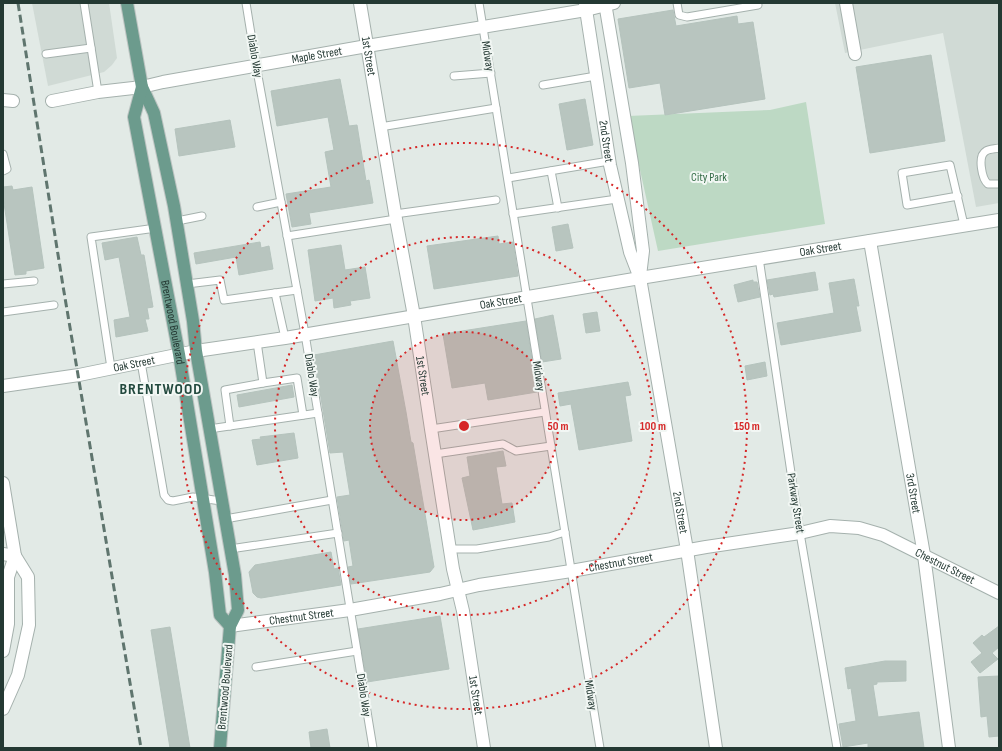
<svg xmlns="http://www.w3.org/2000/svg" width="1002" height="751" font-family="'Sofia Sans Condensed',sans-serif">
<rect width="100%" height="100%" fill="#e2eae6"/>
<g fill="#d0dad5">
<polygon points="32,3 109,3 117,58 112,65 104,72 48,86"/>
<polygon points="835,3 999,3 999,203 976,207 943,33 845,53"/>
</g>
<polygon fill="#bdd9c4" points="806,102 825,224 658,251 628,116 770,110"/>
<g fill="#b8c5bf" stroke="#b5c3bd">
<polygon points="673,10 676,26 737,16 738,24 753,22 765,99 665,115 660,83 629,88 618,19"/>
<polygon points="931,55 945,141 870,153 856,67"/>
<polygon points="340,79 349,126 357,125 366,181 369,180 373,203 309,213 311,224 292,227 286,194 331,187 325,152 334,150 328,117 277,126 271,91"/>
<polygon points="585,99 593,145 567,150 559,104"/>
<polygon points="230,120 235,147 179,156 175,129"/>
<polygon points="12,186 13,190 32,187 44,268 26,271 26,274 15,275 3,197 3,187"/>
<polygon points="568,224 573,248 556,251 552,227"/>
<polygon points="498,236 499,244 513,242 518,276 434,289 427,246"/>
<polygon points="137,237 141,255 144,255 153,307 147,308 149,319 145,319 148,331 116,337 114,320 130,317 119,257 105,260 102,243"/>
<polygon points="260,242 261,248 269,246 273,269 239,275 236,257 196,264 194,253"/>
<polygon points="341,245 345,270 365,267 370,298 350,301 351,305 334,308 333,298 315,301 308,250"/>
<polygon points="815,272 818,290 774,297 773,294 770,295 767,280"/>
<polygon points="854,279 859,306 856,306 861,331 781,345 777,323 834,313 829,283"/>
<polygon points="753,280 753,282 757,282 760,297 738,302 734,285"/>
<polygon points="597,312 600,331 586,333 583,314"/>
<polygon points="553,315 561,359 542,362 535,319"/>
<polygon points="526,321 537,392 488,400 485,383 452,388 443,334"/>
<polygon points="393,341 406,412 411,442 413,443 434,567 430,572 351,584 348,567 353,566 349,540 344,541 337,497 350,495 343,452 330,453 314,355"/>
<polygon points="765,362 767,376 747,380 745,366"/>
<polygon points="628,382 631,395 625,396 632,441 579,450 571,404 560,406 558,393"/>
<polygon points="292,385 294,397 239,407 237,395"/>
<polygon points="294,433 298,458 257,465 252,440 261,439 260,437"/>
<polygon points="503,451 506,466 496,467 502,504 512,503 515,522 473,530 462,478 470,476 467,457"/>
<polygon points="331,552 334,569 338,568 341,585 261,598 257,597 253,593 249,572 255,565"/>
<polygon points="440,616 449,669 367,682 358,629"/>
<polygon points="999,626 999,647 992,653 998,659 980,673 971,662 982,653 973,643 982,635 984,637"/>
<polygon points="170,627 190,748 170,748 151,630"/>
<polygon points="885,661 906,661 906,681 877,682 877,684 873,685 878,717 919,712 924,748 868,748 868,743 843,747 839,724 856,721 851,688 848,689 845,668"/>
<polygon points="999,676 999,736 989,737 987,716 981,717 978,677"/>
<polygon points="327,729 330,748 311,748 309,732"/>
</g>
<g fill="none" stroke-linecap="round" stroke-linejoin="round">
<g stroke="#a5b1ad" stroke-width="9">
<g id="service">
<polyline points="84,3 98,92"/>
<polyline points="246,3 256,65 305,334 373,748"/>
<polyline points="479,3 600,748"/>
<polyline points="677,3 679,15 687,17 758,5"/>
<polyline points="46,54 91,48"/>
<polyline points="454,76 491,73"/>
<polyline points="543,85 596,76"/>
<polyline points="380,127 496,108"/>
<path d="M999,148C995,149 989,149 986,151C977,156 982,179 988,184H999"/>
<polyline points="3,154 7,169 3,171"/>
<polyline points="551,171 558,208"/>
<polyline points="508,178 609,161"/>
<polyline points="958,196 907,205 902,173 950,165 964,225"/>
<polyline points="257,207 281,202"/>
<polyline points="395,214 496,200"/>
<polyline points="513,214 617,199"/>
<polyline points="177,221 202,216"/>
<polyline points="287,236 396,219"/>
<polyline points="759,258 800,533 837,748"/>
<polyline points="3,284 34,281"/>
<polyline points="187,284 220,280 224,300 297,290"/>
<polyline points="275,293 285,338"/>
<polyline points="3,312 54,305"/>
<polyline points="257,342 263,383 297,378 303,415"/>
<polyline points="141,362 164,495 168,500 173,501 193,497 221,501"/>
<polyline points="111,368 91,237 156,228"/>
<polyline points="230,426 225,390 263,383"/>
<polyline points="209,429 318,413"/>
<polyline points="431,429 545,412"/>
<polyline points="435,454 503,444 516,451 551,446"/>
<polyline points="225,519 332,500"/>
<polyline points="230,549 338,533"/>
<polyline points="450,549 477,549 549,537 565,532"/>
<polyline points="256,667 357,651"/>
</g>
</g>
<g stroke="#a5b1ad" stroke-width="14">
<g id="minor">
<path id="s1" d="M360,3L396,219L414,316L431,429L453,569L463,611L484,748"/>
<polyline points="846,3 855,54"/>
<polyline points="3,100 13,101"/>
<path id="s2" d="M52,101L98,92L142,87L163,82L367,46L586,10L614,3"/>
<path id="s3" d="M870,241L924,555L949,748"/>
<path id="s4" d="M640,278L687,550L716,748"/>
<polyline points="3,554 15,556"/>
<path id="s5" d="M230,626L350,610L440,594L479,585L571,571L706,547L800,533L830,526L859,528L883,535L999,593"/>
</g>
</g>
<g stroke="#a5b1ad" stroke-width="14">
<g id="tertiary">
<path id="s6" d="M585,3L610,165L630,252L640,278"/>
<polyline points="605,3 632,163 643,251 640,276"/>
<path id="s7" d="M3,386L79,375L196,351L285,338L640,278L999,220"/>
<polyline points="3,483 15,556 28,577 29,625 18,675 3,709"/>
<polyline points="3,651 8,624 8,577 15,556"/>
</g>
</g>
<g stroke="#bdc4c2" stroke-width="14">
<g id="primary">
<polyline points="127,3 142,87 154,113 174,206 193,321 196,351 235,575 238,610 230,626 220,748"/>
<path id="s8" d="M142,87L134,117L179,354L215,572L220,615L230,626"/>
</g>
</g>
<use href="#service" stroke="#fff" stroke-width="7"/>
<use href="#minor" stroke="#fff" stroke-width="12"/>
<use href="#tertiary" stroke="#fff" stroke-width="12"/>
<use href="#primary" stroke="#6c9b8d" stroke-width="12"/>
<polyline stroke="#5f756e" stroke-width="3" stroke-dasharray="8 4" stroke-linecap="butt" points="18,3 63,286 141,748"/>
</g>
<circle cx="464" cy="426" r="94" fill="#d62828" fill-opacity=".12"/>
<g fill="none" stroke="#d62828" stroke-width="2" stroke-dasharray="2 4">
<circle cx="464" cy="426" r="94"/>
<circle cx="464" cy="426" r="189"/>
<circle cx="464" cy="426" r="283"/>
</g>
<g text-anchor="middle" stroke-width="4" stroke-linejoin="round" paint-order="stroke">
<g font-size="12" fill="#243933" stroke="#f2f7f4">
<text dy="4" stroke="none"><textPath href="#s2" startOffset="269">Maple Street</textPath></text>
<text transform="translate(255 56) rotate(80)" y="4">Diablo Way</text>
<text dy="4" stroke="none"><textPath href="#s1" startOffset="54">1st Street</textPath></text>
<text transform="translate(488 56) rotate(81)" y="4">Midway</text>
<text dy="4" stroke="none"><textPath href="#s6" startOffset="140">2nd Street</textPath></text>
<text dy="4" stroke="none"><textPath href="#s7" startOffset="829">Oak Street</textPath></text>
<text dy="4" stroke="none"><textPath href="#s7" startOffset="505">Oak Street</textPath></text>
<text dy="4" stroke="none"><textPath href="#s8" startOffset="240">Brentwood Boulevard</textPath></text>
<text dy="4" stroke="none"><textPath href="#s7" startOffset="133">Oak Street</textPath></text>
<text transform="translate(312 375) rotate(81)" y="4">Diablo Way</text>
<text dy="4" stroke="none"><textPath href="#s1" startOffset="378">1st Street</textPath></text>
<text transform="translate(539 376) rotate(81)" y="4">Midway</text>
<text dy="4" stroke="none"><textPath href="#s3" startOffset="256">3rd Street</textPath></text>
<text transform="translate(796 503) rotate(81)" y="4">Parkway Street</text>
<text dy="4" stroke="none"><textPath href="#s4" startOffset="238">2nd Street</textPath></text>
<text dy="4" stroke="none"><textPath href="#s5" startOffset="396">Chestnut Street</textPath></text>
<text dy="4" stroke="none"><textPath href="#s5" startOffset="732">Chestnut Street</textPath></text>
<text dy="4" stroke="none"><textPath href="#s5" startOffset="72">Chestnut Street</textPath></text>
<text transform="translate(225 687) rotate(-85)" y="4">Brentwood Boulevard</text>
<text transform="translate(364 695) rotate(81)" y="4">Diablo Way</text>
<text dy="4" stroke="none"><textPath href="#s1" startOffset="702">1st Street</textPath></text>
<text transform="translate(591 695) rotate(81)" y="4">Midway</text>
</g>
<g font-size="12" fill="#336b46" stroke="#f2f7f4">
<text x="709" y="181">City Park</text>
</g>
<g font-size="16" font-weight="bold" letter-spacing="1" fill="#22493e" stroke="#f2f7f4">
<text x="161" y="394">BRENTWOOD</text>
</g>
</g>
<circle cx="464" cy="426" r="6" fill="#d62828" stroke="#f2f7f4" stroke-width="2"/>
<g font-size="12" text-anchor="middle" font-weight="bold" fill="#d62828" stroke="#f2f7f4" stroke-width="4" stroke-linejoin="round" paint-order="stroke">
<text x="558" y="430">50 m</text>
<text x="653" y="430">100 m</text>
<text x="747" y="430">150 m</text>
</g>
<rect width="1002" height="751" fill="none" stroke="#243933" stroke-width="8"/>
</svg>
